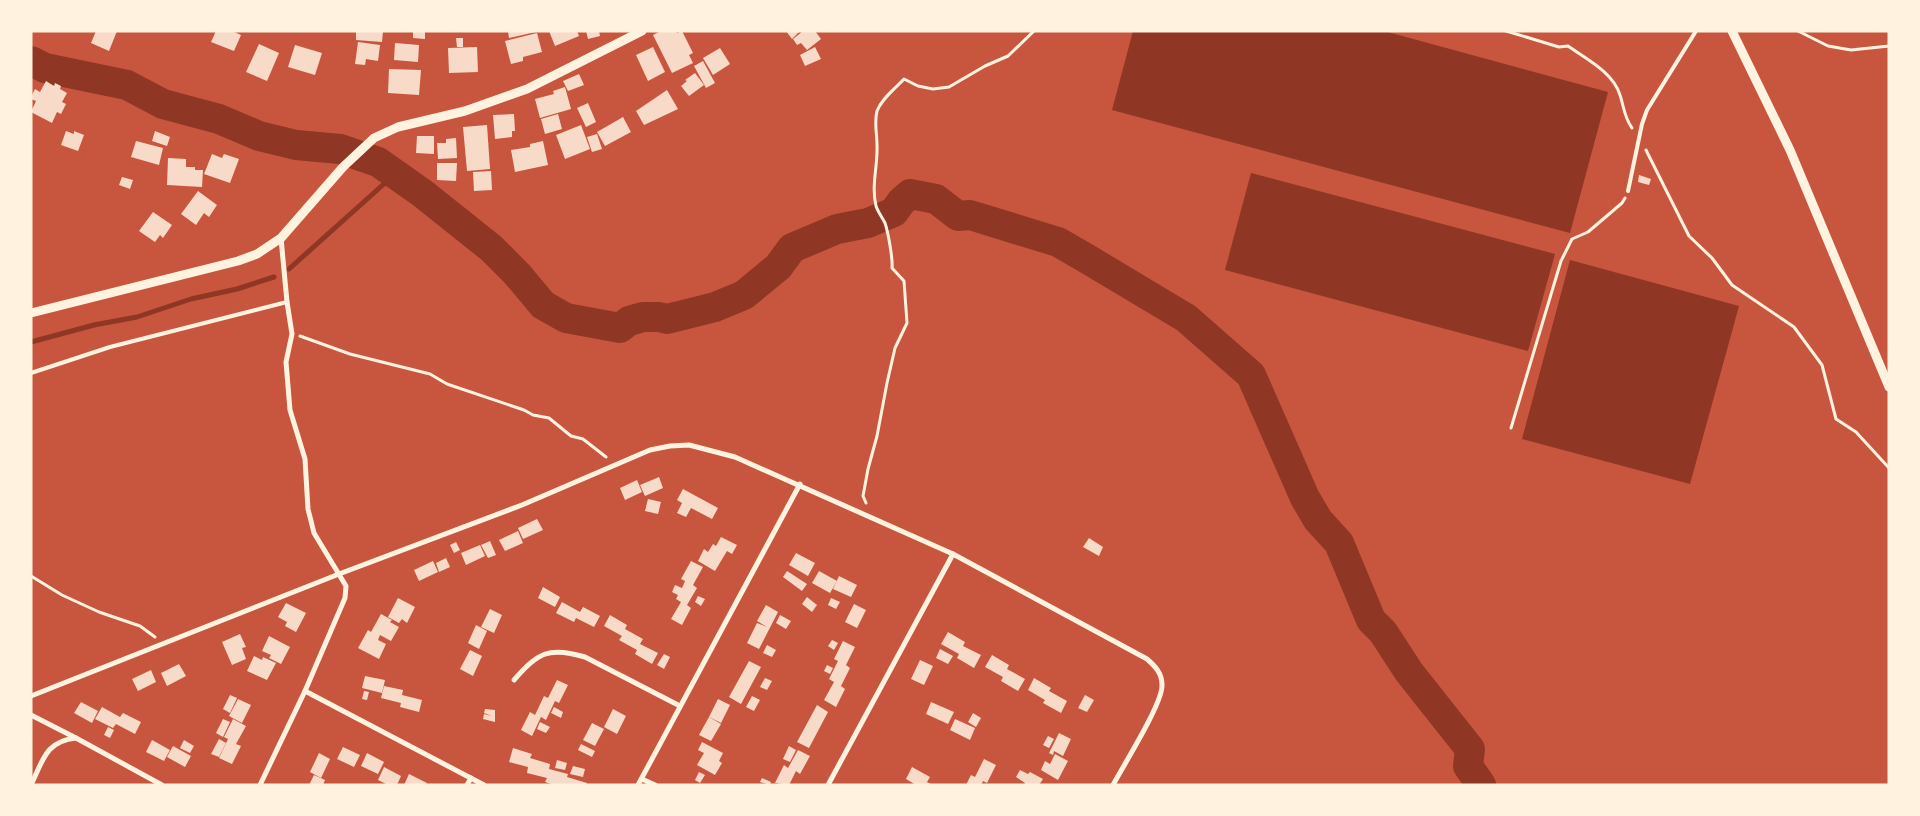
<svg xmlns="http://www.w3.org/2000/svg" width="1920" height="816" font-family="'Space Grotesk',sans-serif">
<rect width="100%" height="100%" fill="#c8553d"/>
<g fill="#8f3625">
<polygon points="1133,31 1384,31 1608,92 1570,233 1112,110"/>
<polygon points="1251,173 1555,254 1528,351 1225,270"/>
<polygon points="1570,260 1739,306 1690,484 1522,439"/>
</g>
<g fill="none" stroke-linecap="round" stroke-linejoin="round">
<g stroke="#8f3625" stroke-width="5">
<polyline points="289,269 395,174"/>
<polyline points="31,342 94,325 137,317 191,299 237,289 274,277"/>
</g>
<polyline stroke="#8f3625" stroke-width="30" points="31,61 45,68 127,85 163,104 219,119 259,136 296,145 340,149 378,162 422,193 491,248 517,274 543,305 566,318 620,328 629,321 643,317 659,317 667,319 715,307 744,295 778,267 792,248 837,229 868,223 894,212 901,202 910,194 936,199 958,216 970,215 1058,242 1084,257 1186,318 1251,375 1305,498 1318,520 1339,543 1371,620 1383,632 1409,672 1470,749 1468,766 1481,785"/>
</g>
<g fill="#f7dbc8">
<polygon points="96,31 117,31 109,51 91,43"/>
<polygon points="216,31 232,31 241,35 234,51 211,42"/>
<polygon points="356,31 383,31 382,42 356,40"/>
<polygon points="413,31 425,31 425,39 413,38"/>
<polygon points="508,31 536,31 536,32 509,38"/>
<polygon points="549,31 577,31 579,36 555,46"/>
<polygon points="586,31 599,31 600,36 588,39"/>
<polygon points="661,31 676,31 677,33 682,31 693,53 689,55 693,63 672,73 653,35"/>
<polygon points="786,31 800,31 792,39"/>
<polygon points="803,31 815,31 821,39 807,50 801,43 797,45 793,39"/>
<polygon points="537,33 542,52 523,57 523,61 511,64 505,41"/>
<polygon points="456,38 463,38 463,47 457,47"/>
<polygon points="358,42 380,45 378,61 366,59 365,65 355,64"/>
<polygon points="395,43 419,45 418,62 394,60"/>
<polygon points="259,44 279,53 267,81 246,72"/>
<polygon points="295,45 322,53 315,75 288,67"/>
<polygon points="477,47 478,72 449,73 448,48"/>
<polygon points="653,47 665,72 648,81 636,55"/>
<polygon points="815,47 821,59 805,66 800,55"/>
<polygon points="720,48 730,64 713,75 703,58"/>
<polygon points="703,61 715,83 706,88 694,66"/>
<polygon points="389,69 421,70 419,95 388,93"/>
<polygon points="695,73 704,85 689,96 681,86 687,81 685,80"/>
<polygon points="579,74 584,85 568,91 563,81"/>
<polygon points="46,81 54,86 55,83 61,86 60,89 67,93 62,102 66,104 61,114 57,112 52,123 31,112 36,101 31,99 31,97 35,89 40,92"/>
<polygon points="565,87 571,109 540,118 535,99 554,94 553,91"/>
<polygon points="667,90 678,109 644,125 636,111"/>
<polygon points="588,103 596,122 586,127 577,108"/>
<polygon points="514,114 515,131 512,131 512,137 495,139 493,115"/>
<polygon points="558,114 562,129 545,134 541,119"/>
<polygon points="623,117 631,132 605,146 597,132"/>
<polygon points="487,125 490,169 467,171 463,127"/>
<polygon points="581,125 590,149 565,159 556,135"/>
<polygon points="66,131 74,134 74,131 84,135 78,151 61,145"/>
<polygon points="155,131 170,137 167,146 152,141"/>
<polygon points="597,134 602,149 592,152 587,137"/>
<polygon points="417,136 434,136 434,154 416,153"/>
<polygon points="456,138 457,158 438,159 437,143 446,143 446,139"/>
<polygon points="136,141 163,148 159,165 131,157"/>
<polygon points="543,141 548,165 515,172 511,150 530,147 530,144"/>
<polygon points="212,154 222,158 224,154 239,159 230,183 204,174"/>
<polygon points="168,158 186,159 186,167 195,167 195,170 203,170 202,187 167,185"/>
<polygon points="437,163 457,163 456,181 437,180"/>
<polygon points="491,171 492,190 474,191 473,172"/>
<polygon points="1639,175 1651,179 1649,185 1638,182"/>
<polygon points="122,177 133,180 130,189 119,185"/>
<polygon points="198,191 217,205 209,217 204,213 196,225 181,214"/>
<polygon points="153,212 172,225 163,238 160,235 155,242 139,231"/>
<polygon points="659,477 663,488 645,496 640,485"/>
<polygon points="637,480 642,492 625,500 620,488"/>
<polygon points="683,489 718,508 712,519 691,508 686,517 677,513 682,503 677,500"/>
<polygon points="648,499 661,502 658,514 645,511"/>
<polygon points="537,519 543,530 523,539 518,528"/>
<polygon points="518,531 523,543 505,551 499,540"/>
<polygon points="721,537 737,545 732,554 727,551 715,571 698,561 704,549 708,552 713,544 716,546"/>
<polygon points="1089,538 1103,547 1099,556 1083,547"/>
<polygon points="490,541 496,555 488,558 481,545"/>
<polygon points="456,542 460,550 454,553 450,545"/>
<polygon points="480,545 485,556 466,565 461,553"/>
<polygon points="796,553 815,563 808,576 789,565"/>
<polygon points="446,558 450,567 439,572 436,563"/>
<polygon points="433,561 438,572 419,581 414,570"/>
<polygon points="691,561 703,567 693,585 697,588 687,605 691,608 682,625 671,619 681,602 676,599 678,595 672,592 675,585 682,588 685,581 681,579"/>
<polygon points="787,571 807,584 802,591 783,577"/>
<polygon points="819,571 837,581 830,593 812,583"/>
<polygon points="839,576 857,585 851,597 833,589"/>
<polygon points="543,587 560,597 555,607 538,598"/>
<polygon points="698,596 705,599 701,606 695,602"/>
<polygon points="807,597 817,605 812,612 802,604"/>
<polygon points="398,598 415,607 407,623 402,619 399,623 388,617"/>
<polygon points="831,598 840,602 836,609 828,605"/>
<polygon points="562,602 580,612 583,607 600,616 594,627 576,618 574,622 556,613"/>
<polygon points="286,603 306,613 296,632 285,626 287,622 278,617"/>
<polygon points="854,604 866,610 857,628 845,622"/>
<polygon points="766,605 778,612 759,649 747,643 757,623 767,627 757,621"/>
<polygon points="490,609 502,615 494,633 481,627"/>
<polygon points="381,614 392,620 390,622 399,627 391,641 380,635 378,640 386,644 379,659 358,648 368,630 371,632"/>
<polygon points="610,615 627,625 625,629 643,639 640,644 658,653 652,664 635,654 637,650 619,640 622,636 604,626"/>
<polygon points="780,615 791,621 786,629 776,623"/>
<polygon points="476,625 487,631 479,649 468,643"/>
<polygon points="948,632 965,642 963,646 981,655 974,668 957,658 959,654 941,644"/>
<polygon points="240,634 246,647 242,648 246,659 232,665 222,642"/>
<polygon points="269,636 290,647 281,664 269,658 271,655 262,651"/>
<polygon points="832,640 838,643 834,650 828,646"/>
<polygon points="843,641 855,647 846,665 850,668 841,686 845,689 836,707 824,700 834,682 829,679 838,661 834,659"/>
<polygon points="767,645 776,650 772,657 763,653"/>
<polygon points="940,649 953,656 948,664 936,658"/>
<polygon points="470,650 482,656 473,676 460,669"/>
<polygon points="664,654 670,657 664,669 657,665"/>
<polygon points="992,655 1009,665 1007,669 1025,679 1018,691 1001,681 1003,677 985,667"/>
<polygon points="254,656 262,660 263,657 276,663 267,680 247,671"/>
<polygon points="920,660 933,666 924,685 911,679"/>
<polygon points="749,661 761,667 741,704 729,697 739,679 747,683 739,679"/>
<polygon points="179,664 186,676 167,686 161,673"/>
<polygon points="827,665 833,668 830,674 824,671"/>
<polygon points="151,670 156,682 138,691 132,679"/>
<polygon points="365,676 385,680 382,693 362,688"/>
<polygon points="765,678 772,681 767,690 760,687"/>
<polygon points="1034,678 1051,688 1049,691 1067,701 1061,713 1043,703 1045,700 1028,690"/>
<polygon points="557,680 568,685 559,703 555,701 546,720 541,717 532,736 521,730 530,712 535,715 544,696 548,698"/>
<polygon points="384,686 403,690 402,695 422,700 419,712 400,707 401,703 381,698"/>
<polygon points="364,691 369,692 367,700 362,699"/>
<polygon points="230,695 237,698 230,713 223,709"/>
<polygon points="1085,695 1094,700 1087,712 1078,708"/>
<polygon points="752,696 760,700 754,711 746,707"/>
<polygon points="238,699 251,705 242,723 229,716"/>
<polygon points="718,699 730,705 721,723 709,717"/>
<polygon points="81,702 98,711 92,723 74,713"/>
<polygon points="931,702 954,712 948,724 926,714"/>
<polygon points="817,705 828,712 809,748 797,742"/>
<polygon points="102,707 120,717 123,713 141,722 135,734 116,724 113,728 95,719"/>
<polygon points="554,707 563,712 561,718 551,713"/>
<polygon points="485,709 495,710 495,722 483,719 484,714 492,716 484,713"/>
<polygon points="613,709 626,716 617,734 604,727"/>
<polygon points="973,713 981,718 976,727 968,722"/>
<polygon points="709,717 721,724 711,741 699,735"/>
<polygon points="223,719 230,722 223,737 216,733"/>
<polygon points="233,719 246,726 236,744 241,746 232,764 219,758 228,739 224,737"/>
<polygon points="955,719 975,728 970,740 950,730"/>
<polygon points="540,722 550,727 546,733 537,729"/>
<polygon points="592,723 604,729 595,746 583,740"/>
<polygon points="108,727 114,730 110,738 104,735"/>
<polygon points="1059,733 1071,739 1063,756 1054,751 1053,755 1049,753"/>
<polygon points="1048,736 1054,739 1049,748 1043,745"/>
<polygon points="219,739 226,743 219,757 211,754"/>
<polygon points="152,740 170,750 164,761 146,752"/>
<polygon points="184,740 194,746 190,753 180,748"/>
<polygon points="702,742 723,753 719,761 722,763 715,775 697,765 704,753 698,750"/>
<polygon points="581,744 595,751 592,757 578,750"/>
<polygon points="173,746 191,756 185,767 167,757"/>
<polygon points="789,746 796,750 790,762 783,759"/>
<polygon points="343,747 360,755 354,767 337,759"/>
<polygon points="513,748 532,754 530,758 550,764 549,769 568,774 567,777 587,783 587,785 554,785 545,782 547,778 527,773 528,767 509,762"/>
<polygon points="798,750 810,756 800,774 796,771 789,785 775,783 784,765 788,768"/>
<polygon points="319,753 330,759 321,778 310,772"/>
<polygon points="367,753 384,762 378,774 361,766"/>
<polygon points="1055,754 1068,761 1058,780 1041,770 1045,761 1050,764"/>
<polygon points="984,759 996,765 987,783 983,781 981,785 966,785 971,775 975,777"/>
<polygon points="557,760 567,763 565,770 555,768"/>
<polygon points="573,766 585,769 583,777 570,774"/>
<polygon points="384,767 401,776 397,785 388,785 378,780"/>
<polygon points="912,767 930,777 927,782 933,785 916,785 906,779"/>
<polygon points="1020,770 1028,774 1030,772 1043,779 1039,785 1024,785 1025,783 1016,777"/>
<polygon points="699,772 705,775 700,783 695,780"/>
<polygon points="409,774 427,783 426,785 404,785"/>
<polygon points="314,775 325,780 323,785 309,785"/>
<polygon points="762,778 771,782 770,785 760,782"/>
</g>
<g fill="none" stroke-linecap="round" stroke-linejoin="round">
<g stroke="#fff3e0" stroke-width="3">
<path d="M1506,31L1559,47L1568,46C1586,59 1613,72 1620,95C1624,107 1624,117 1632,128"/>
<polyline points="1798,31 1828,46 1851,50 1889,46"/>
<polyline points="1646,150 1689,236 1712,258 1732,285 1794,327 1822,365 1836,419 1856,432 1889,468"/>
<polyline points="300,336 350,354 430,374 447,384 524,410 533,415 549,418 571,436 583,439 606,457"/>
<polyline points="1511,428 1561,261 1572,239 1588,232 1622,203 1625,198"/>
<path d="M866,503L863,496L868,469L877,436L887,383L895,348L907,323L904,281L892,268C893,259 888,232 885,223C882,217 878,212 876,206C871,186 878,165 877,145C877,134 874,122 877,111C882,98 895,89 904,79L918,86L933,89L949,87L985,66L1008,56L1034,31"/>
<polyline points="31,576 62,595 99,612 140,626 155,637"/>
</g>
<g stroke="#fff3e0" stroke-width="4">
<polyline points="1628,191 1642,124 1647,110 1696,31"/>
<polyline points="31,373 110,347 287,302"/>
</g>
<g stroke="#fff3e0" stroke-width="5">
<path d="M514,680C538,653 548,646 585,657L680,706"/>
<polyline points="305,691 484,785"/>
<path d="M31,696L339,574L522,505L650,450L670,446L689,445L735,457L953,554L1147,659C1155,666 1162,673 1162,685C1163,703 1123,766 1113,785"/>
<polyline points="31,715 76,738"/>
<polyline points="642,779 655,785"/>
<path d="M31,785C43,760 46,741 76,738L162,785"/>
<polyline points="260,785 305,691 345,598 346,586 314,533 308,509 305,459 290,410 286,362 292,334 287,302 281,238"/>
<polyline points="467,785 471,778"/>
<polyline points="638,785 800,484"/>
<polyline points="828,785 953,554"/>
</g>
<g stroke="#fff3e0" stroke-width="9">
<polyline points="1732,31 1790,150 1889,387"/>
<polyline points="31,313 238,261 257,254 281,238 343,167 374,138 398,127 465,111 527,89 642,31"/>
</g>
</g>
<rect width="1920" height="816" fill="none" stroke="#fff3e0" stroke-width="65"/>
</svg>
